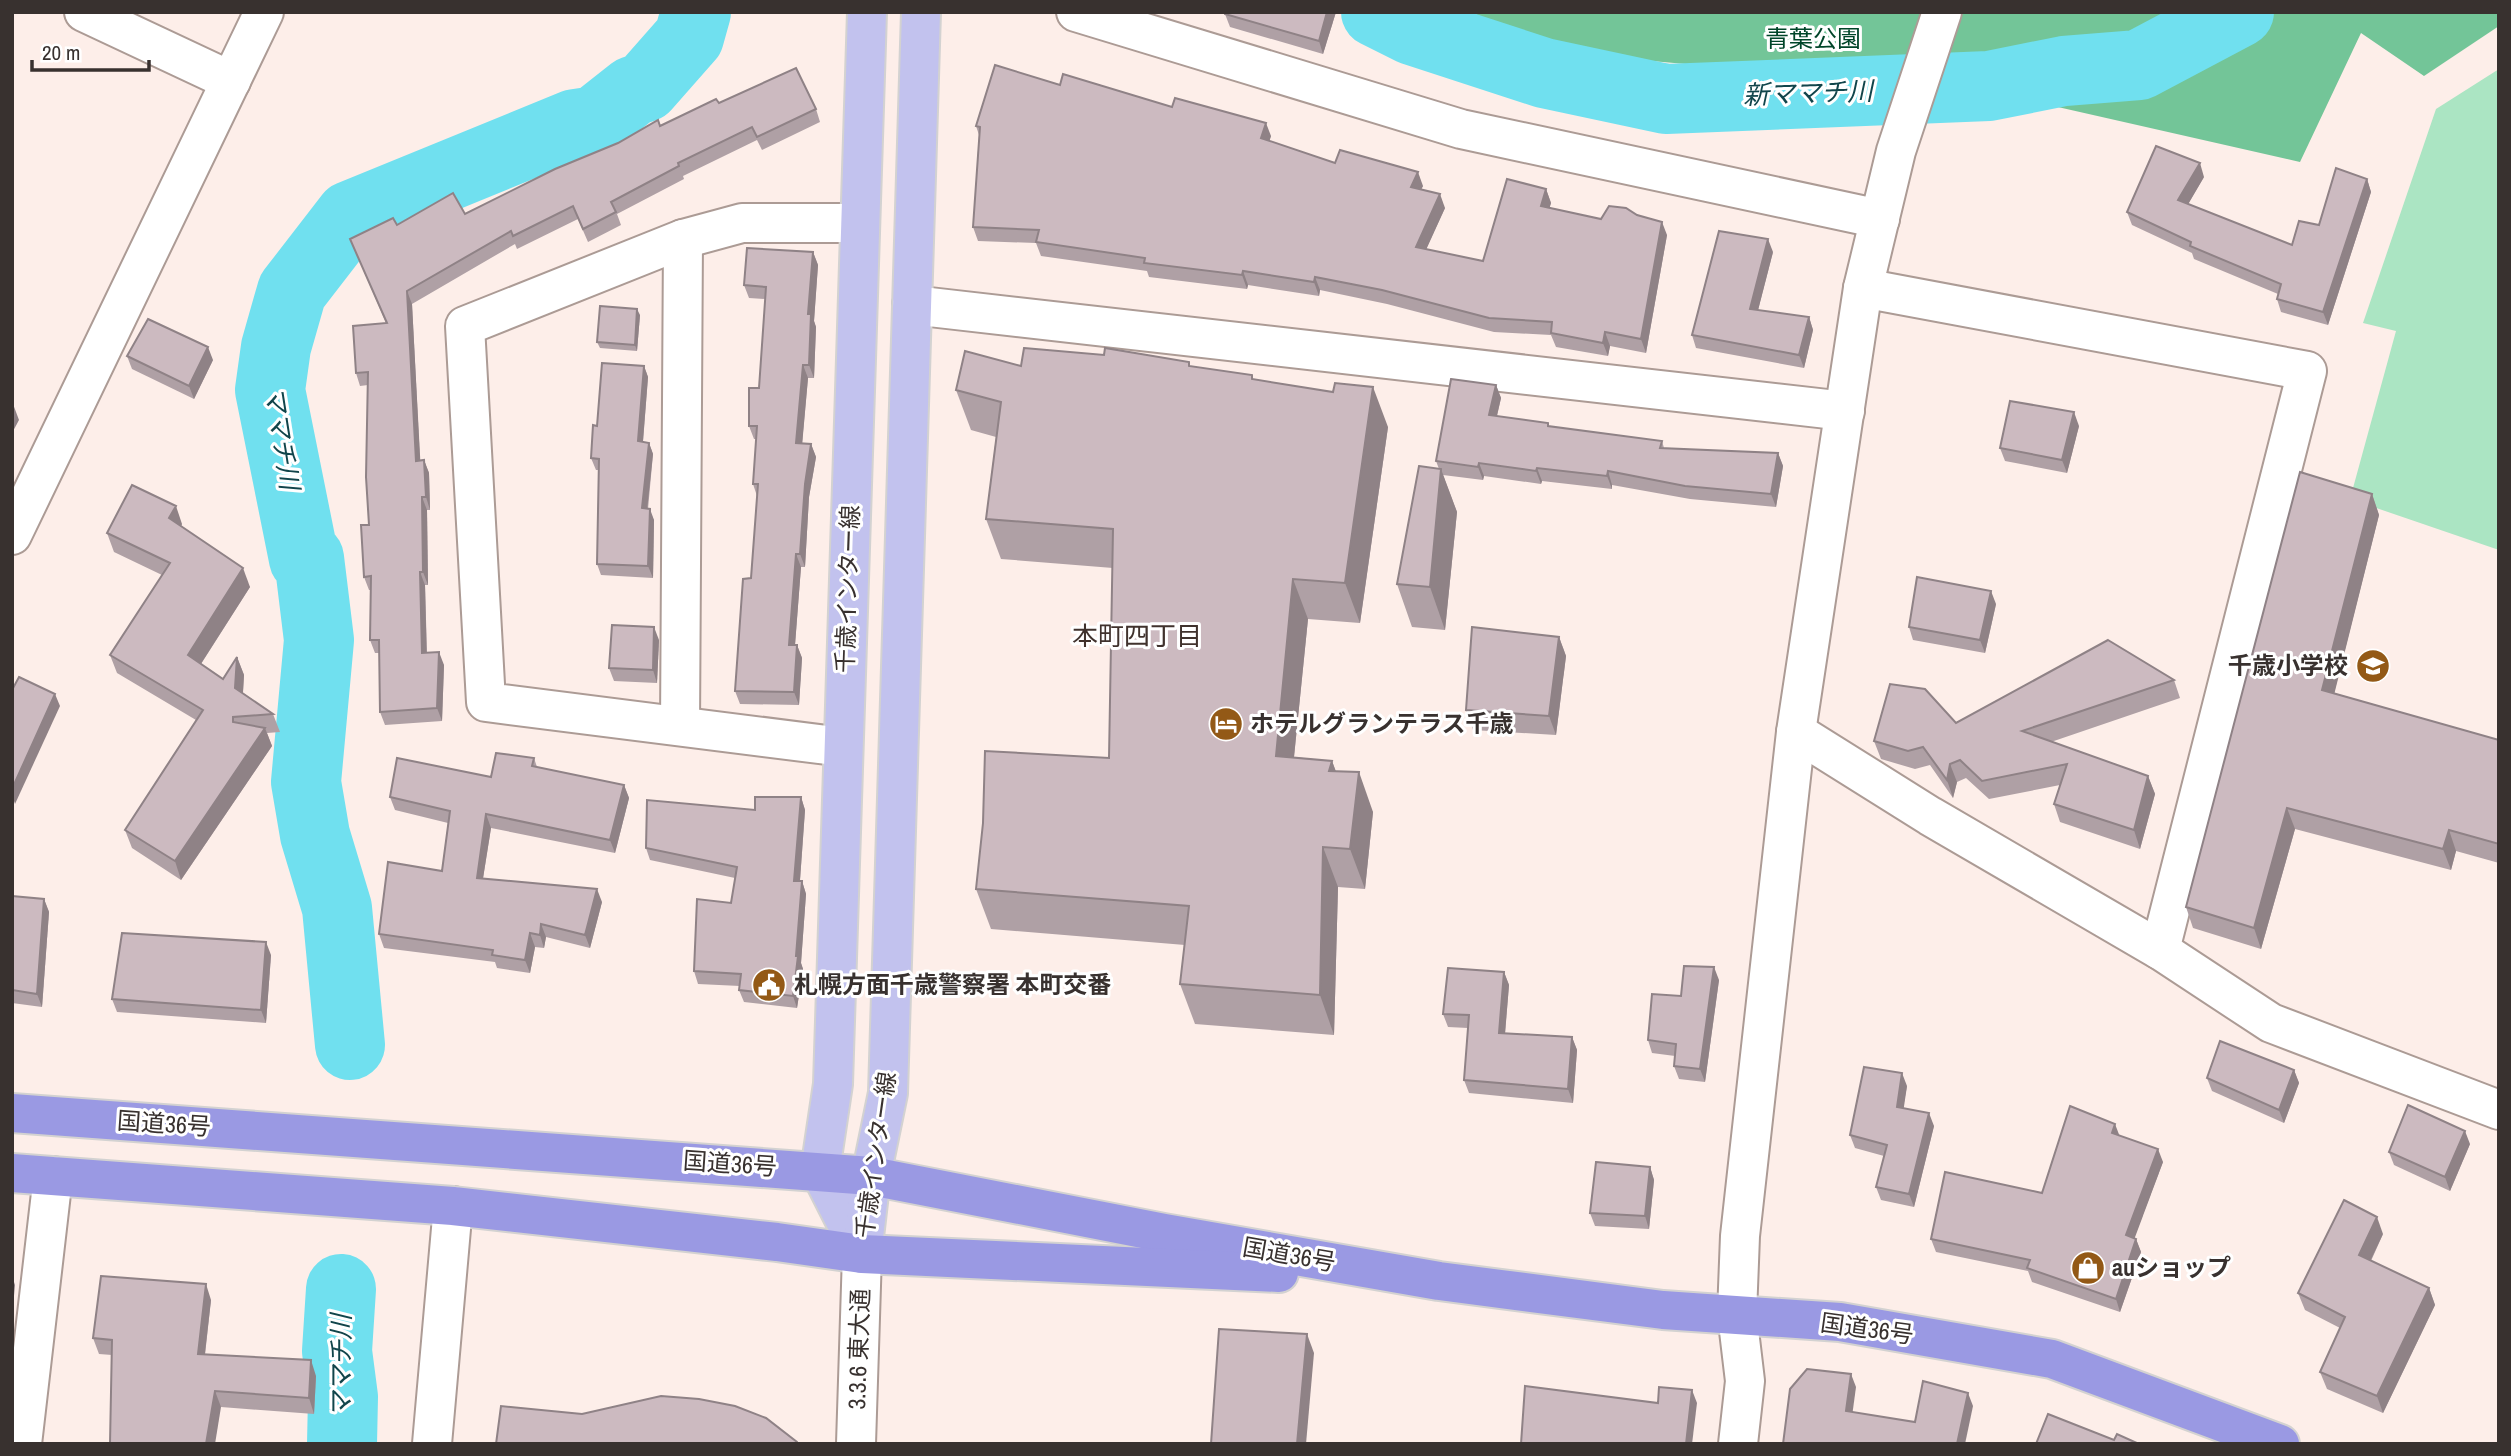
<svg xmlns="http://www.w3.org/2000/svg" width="2511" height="1456" font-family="'Archivo Narrow','Noto Sans JP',sans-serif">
<rect width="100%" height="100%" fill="#fdeee9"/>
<polygon fill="#abe5c3" points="2499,69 2499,550 2350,499 2396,331 2363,323 2436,109"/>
<polygon fill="#73c598" points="1470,12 2499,12 2499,26 2424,76 2361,33 2300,162 2049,105 1697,65 1572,54"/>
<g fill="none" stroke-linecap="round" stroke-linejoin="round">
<g stroke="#70e0ef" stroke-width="70">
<polyline points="1376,12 1412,30 1544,73 1666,99 1989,86 2064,71 2139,65 2239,12"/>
<polyline points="350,1045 337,908 315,835 306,782 319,640 309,558 304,559 270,390 276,347 292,291 350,216 575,124 595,121 633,91 645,87 689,37 696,12"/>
<polyline points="341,1289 337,1351 343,1397 342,1444"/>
</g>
<g stroke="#ac9b95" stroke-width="42">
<g id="minor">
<polyline points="84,12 231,81"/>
<polyline points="1076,12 1461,129 1880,219"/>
<polyline points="1863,288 2307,371 2160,950"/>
<polyline points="912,305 1845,411"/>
<polyline points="12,535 264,12"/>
<polyline points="680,726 683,239"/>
<polyline points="1796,732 1930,816 2160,950 2271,1023 2499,1110"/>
<polyline points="843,747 486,702 465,326 683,239 742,223 860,223"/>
<polyline points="22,1444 53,1176"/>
<polyline points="432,1444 453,1206"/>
<polyline points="856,1444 862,1254"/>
<polyline points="1738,1444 1745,1381 1737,1314 1740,1236 1796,732 1863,288 1896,151 1942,12"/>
</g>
</g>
<g stroke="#d3d2d1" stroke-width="42">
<g id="major">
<polyline points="862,1254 820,1171 833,1084 867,12"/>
<polyline points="862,1254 871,1176 888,1093 921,12"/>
</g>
</g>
<g stroke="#d3d2d1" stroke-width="42">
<g id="highway">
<polyline points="12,1113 871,1176 1164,1233 1439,1281 1663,1310 1840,1322 2052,1359 2280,1444"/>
<polyline points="12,1173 453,1206 777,1242 862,1254 1279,1273"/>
</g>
</g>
<use href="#minor" stroke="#fff" stroke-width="38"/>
<use href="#major" stroke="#c2c2ee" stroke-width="38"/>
<use href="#highway" stroke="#9a99e3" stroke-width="38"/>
</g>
<g fill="#afa0a5">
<polygon points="1336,12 1323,54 1230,27 1225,14"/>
<polygon points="1060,85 1271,136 1269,141 1335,163 1423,186 1421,189 1445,208 1426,249 1483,261 1546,189 1551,203 1549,208 1667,235 1646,353 1610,346 1608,356 1556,347 1551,335 1494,332 1387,304 1320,290 1319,296 1248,285 1247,289 1149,277 1147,271 1041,256 1036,243 978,241 973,227 979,135 976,126"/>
<polygon points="719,103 816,109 820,122 762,150 757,140 683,176 684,179 617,214 621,225 588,242 578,219 517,249 515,244 412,304 420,460 424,460 429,473 430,510 427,510 428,585 425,585 427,653 444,665 442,721 385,725 380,712 379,653 375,653 370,640 371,590 369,590 364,577 369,525 368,385 360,386 356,373 386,323 350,239 397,225 465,214 660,126"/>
<polygon points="2204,177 2188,204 2292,245 2319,225 2367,179 2371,192 2328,325 2281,312 2277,299 2278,294 2194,259 2192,253 2132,225 2127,212"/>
<polygon points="813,252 818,265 814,321 816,327 814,378 808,378 802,444 811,444 816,457 809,497 805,567 801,567 795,645 797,645 802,658 799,705 740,704 735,691 751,578 757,496 753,484 756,439 754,439 749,426 759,388 765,299 749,298 744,285"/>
<polygon points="1773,252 1758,310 1809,317 1813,330 1804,368 1696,348 1692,335"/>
<polygon points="640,315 637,351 600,348 597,342"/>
<polygon points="127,356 213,360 194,399 132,369"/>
<polygon points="644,366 648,377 643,442 649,443 653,454 648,509 654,520 653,578 601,575 597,564 599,470 596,470 591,458 597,426"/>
<polygon points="1190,366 1254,379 1388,427 1360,623 1308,619 1294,757 1332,761 1336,772 1373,812 1365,889 1338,887 1334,1035 1195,1024 1180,984 1185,945 991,929 976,889 1109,758 1113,568 1001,559 986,519 996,437 971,430 956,390"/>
<polygon points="1496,385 1501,398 1497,416 1549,426 1662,441 1664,448 1778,453 1783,466 1776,507 1690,499 1612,485 1612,489 1542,481 1541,484 1484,476 1483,480 1443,475 1457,512 1445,630 1412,627 1397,584 1439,469 1436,461"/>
<polygon points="2079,426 2067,473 2005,461 2000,448"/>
<polygon points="2372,494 2379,515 2334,693 2499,740 2499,863 2456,851 2451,870 2295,829 2261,949 2193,928 2186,907"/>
<polygon points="182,524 181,526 250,587 201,664 223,679 237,657 244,675 243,693 273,714 280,732 267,733 272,746 181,880 132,848 125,830 196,720 117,673 110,655 162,575 114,552 107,533"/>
<polygon points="1996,604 1985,653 1913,640 1909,627"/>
<polygon points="1559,637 1566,656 1556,735 1473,730 1466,710"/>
<polygon points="659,640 657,683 614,681 609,668"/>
<polygon points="2174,680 2180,698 2051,742 2148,776 2155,794 2140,849 2060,822 2054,804 2060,785 1989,799 1966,778 1957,782 1953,798 1930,765 1915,769 1881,759 1874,741 1956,723"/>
<polygon points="534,758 537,767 624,785 629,798 615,853 491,828 483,878 602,902 590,948 546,937 544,948 535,947 530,973 497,968 495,962 384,948 379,934 442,871 448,823 395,810 390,797 491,777"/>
<polygon points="801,797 805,810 800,881 802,881 806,894 801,963 803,969 797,1008 744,1002 739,990 740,986 698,984 694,971 731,903 735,878 650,860 646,848 755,810"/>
<polygon points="12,896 44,899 49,912 42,1007 12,1003"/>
<polygon points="271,955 266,1023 117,1012 112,999"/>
<polygon points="1504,972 1509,985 1505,1033 1572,1037 1577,1050 1573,1103 1469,1093 1464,1080 1468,1028 1448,1027 1443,1014"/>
<polygon points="1719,980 1705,1082 1679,1079 1674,1066 1675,1056 1652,1053 1648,1040 1681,996"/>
<polygon points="2294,1070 2299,1083 2284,1123 2212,1091 2207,1078"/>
<polygon points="1907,1086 1903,1108 1934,1126 1914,1207 1881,1200 1876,1187 1884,1156 1855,1148 1850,1135"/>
<polygon points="2120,1136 2163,1162 2134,1238 2136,1239 2141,1252 2120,1312 2032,1282 2028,1271 1936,1252 1931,1239 2042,1193"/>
<polygon points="2470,1144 2450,1191 2394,1165 2389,1152"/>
<polygon points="1650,1167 1654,1180 1649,1229 1595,1226 1590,1213"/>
<polygon points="2383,1234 2371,1261 2429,1288 2435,1305 2383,1413 2327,1389 2320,1372 2340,1328 2305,1310 2298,1293"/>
<polygon points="211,1300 205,1355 316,1376 314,1414 221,1407 112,1355 99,1354 93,1338"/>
</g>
<g fill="#8f8286">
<polygon points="1327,12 1336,12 1323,54 1319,41"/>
<polygon points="1266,123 1271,136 1266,152 1261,138"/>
<polygon points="2200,163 2204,177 2183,213 2178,200"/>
<polygon points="1418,172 1423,186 1416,200 1411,187"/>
<polygon points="2367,179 2371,192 2328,325 2323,312"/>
<polygon points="1546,189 1551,203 1546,220 1541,206"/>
<polygon points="1440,194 1445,208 1421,261 1416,247"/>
<polygon points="1662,222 1667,235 1646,353 1641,339"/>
<polygon points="1768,239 1773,252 1755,322 1750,309"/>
<polygon points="813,252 818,265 814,321 816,327 814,378 809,365 808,314"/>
<polygon points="1243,271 1248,285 1247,289 1242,275"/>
<polygon points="1315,277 1320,290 1319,296 1314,282"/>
<polygon points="407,291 412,304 421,474 416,461"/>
<polygon points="637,309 640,315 637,351 635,345"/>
<polygon points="1809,317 1813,330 1804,368 1799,355"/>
<polygon points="1605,332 1610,346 1608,356 1603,343"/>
<polygon points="208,347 213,360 194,399 189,386"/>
<polygon points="803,365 808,378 801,457 796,443"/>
<polygon points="644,366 648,377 642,453 638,441"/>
<polygon points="1496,385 1501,398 1494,428 1489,415"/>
<polygon points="1373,387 1388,427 1360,623 1345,583"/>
<polygon points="13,404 19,420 12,433 12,405"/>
<polygon points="2074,412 2079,426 2067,473 2062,460"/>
<polygon points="649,443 653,454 646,520 642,508"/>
<polygon points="811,444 816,457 809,497 805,567 800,554 805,484"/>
<polygon points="1778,453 1783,466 1776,507 1771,494"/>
<polygon points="424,460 429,473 430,510 426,497"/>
<polygon points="1479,463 1484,476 1483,480 1478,467"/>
<polygon points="1537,468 1542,481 1541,484 1536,471"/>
<polygon points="1441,469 1457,512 1445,630 1430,587"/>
<polygon points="1608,471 1612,485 1612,489 1607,476"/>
<polygon points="2372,494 2379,515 2330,711 2322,690"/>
<polygon points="422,497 427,510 428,585 423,572"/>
<polygon points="176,506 182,524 176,536 169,518"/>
<polygon points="650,509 654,520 653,578 648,566"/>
<polygon points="796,554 801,567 794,658 789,645"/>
<polygon points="243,568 250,587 195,673 188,655"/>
<polygon points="420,572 425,585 427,667 422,653"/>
<polygon points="1293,579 1308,619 1290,796 1276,756"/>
<polygon points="1991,591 1996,604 1985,653 1980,640"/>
<polygon points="654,627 659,640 657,683 653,670"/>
<polygon points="1559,637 1566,656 1556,735 1549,716"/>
<polygon points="797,645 802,658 799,705 794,692"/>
<polygon points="439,652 444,665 442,721 437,708"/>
<polygon points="237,657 244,675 242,706 235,688"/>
<polygon points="55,694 60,706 15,804 12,795 12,789"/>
<polygon points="265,728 272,746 181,880 175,861"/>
<polygon points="1332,761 1347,801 1329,771"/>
<polygon points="1950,764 1957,782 1953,798 1947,780"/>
<polygon points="1359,772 1373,812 1365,889 1350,849"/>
<polygon points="2148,776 2155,794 2140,849 2134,830"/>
<polygon points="624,785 629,798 615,853 610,840"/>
<polygon points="801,797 805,810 799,893 794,881"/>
<polygon points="2287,808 2295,829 2261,949 2254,928"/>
<polygon points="486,814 491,828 481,891 477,878"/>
<polygon points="2449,830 2456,851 2451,870 2443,849"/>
<polygon points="1323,847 1338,887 1334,1035 1320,995"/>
<polygon points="802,881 806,894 801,963 803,969 797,1008 793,996"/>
<polygon points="597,889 602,902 590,948 585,935"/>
<polygon points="44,899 49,912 42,1007 37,994"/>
<polygon points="541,924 546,937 544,948 540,935"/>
<polygon points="530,933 535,947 530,973 525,960"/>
<polygon points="266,942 271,955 266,1023 261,1010"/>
<polygon points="1714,967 1719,980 1705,1082 1700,1069"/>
<polygon points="1504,972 1509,985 1504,1046 1499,1033"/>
<polygon points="1572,1037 1577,1050 1573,1103 1568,1089"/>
<polygon points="2294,1070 2299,1083 2284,1123 2279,1110"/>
<polygon points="1902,1073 1907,1086 1902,1120 1897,1107"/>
<polygon points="1929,1113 1934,1126 1914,1207 1909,1194"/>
<polygon points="2115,1124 2120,1137 2112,1133"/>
<polygon points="2465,1131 2470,1144 2450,1191 2445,1177"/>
<polygon points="2158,1149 2163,1162 2131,1248 2126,1235"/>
<polygon points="1650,1167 1654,1180 1649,1229 1645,1216"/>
<polygon points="2377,1217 2383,1234 2365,1272 2359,1255"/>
<polygon points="2136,1239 2141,1252 2120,1312 2116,1299"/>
<polygon points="12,1276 15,1285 12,1317"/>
<polygon points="206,1284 211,1300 203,1370 198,1354"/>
<polygon points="2429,1288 2435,1305 2383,1413 2377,1396"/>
<polygon points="1307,1334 1314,1353 1306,1444 1297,1444"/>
<polygon points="311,1360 316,1376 314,1414 309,1398"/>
<polygon points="1851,1374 1856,1387 1851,1424 1846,1411"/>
<polygon points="1692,1390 1697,1403 1692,1444 1686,1444"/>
<polygon points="215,1391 221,1407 215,1444 206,1444"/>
<polygon points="1968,1393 1973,1406 1965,1444 1957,1444"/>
</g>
<g fill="#ccbac0" stroke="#8f8286" stroke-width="2">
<polygon points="1225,12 1327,12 1319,41 1225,14"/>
<polygon points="995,65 1060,85 1063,74 1172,107 1175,98 1266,123 1261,138 1335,163 1340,150 1418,172 1411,187 1440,194 1416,247 1483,261 1507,179 1546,189 1541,206 1601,219 1609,206 1626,208 1637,215 1662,222 1641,339 1605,332 1603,343 1551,333 1552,322 1489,318 1382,290 1315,277 1314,282 1243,271 1242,275 1144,263 1145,258 1036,242 1039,230 973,227 980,127 976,126"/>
<polygon points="796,68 816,109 757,137 752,127 678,163 679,166 611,202 616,212 583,229 573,206 513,236 511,231 407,291 416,461 424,460 426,497 422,497 423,572 420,572 422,653 439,652 437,708 380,712 379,640 370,640 371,576 364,577 361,525 369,525 366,477 368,372 356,373 353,326 387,323 350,239 393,218 397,225 453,193 465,214 555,169 618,143 658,120 660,126 716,99 719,103"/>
<polygon points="2156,146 2200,163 2178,200 2292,245 2299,221 2319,225 2336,168 2367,179 2323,312 2277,299 2281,284 2190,246 2191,242 2127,212"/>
<polygon points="1719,231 1768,239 1750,309 1809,317 1799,355 1692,335"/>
<polygon points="747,248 813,252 808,314 811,314 809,365 803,365 796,443 811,444 805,484 800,554 796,554 789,645 797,645 794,692 735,691 743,579 751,578 758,484 753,484 757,426 749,426 749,388 759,388 766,287 744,285"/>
<polygon points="600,306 637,309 635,345 597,342"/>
<polygon points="148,319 208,347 189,386 127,356"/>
<polygon points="1024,348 1104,355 1105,348 1189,362 1189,366 1252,375 1252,379 1333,392 1335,383 1373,387 1345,583 1293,579 1276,756 1332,761 1329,771 1359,772 1350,849 1323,847 1320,995 1180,984 1189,906 976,889 983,823 985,751 1109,758 1113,529 986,519 1001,402 956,390 965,351 1021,366"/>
<polygon points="602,363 644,366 638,441 649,443 642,508 650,509 648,566 597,564 599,459 591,458 593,425 597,426"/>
<polygon points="1451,379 1496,385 1489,415 1548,423 1548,426 1662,441 1660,448 1778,453 1771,494 1685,486 1608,471 1607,476 1537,468 1536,471 1479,463 1478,467 1436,461"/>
<polygon points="2010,401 2074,412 2062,460 2000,448"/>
<polygon points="1419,466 1441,469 1430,587 1397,584"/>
<polygon points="2300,472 2372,494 2322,690 2499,740 2499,844 2449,830 2443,849 2287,808 2254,928 2186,907"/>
<polygon points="132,485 176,506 169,518 243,568 188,655 223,679 237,657 235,688 273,714 233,717 233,722 265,728 175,861 125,830 203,710 110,655 170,563 107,533"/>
<polygon points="1917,577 1991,591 1980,640 1909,627"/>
<polygon points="612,625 654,627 653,670 609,668"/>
<polygon points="1472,627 1559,637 1549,716 1466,710"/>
<polygon points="2108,640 2174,680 2022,731 2148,776 2134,830 2054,804 2067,764 1982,781 1960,760 1950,764 1947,780 1923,747 1908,751 1874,741 1890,684 1925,689 1956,723"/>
<polygon points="19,677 55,694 12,789 12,690"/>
<polygon points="496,753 534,758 532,766 624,785 610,840 486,814 477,878 597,889 585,935 541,924 540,935 530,933 525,960 492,955 493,950 379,934 388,862 442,871 450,811 390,797 397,758 491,777"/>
<polygon points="755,797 801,797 794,881 802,881 796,956 798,956 793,996 739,990 741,974 694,971 697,899 731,903 737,867 646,848 647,800 755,810"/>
<polygon points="12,896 44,899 37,994 12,990"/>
<polygon points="122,933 266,942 261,1010 112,999"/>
<polygon points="1684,966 1714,967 1700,1069 1674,1066 1676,1044 1648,1040 1652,994 1681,996"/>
<polygon points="1448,968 1504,972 1499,1033 1572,1037 1568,1089 1464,1080 1469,1015 1443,1014"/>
<polygon points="2220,1041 2294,1070 2279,1110 2207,1078"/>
<polygon points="1864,1067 1902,1073 1897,1107 1929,1113 1909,1194 1876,1187 1887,1145 1850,1135"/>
<polygon points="2408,1105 2465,1131 2445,1177 2389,1152"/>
<polygon points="2070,1106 2115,1124 2112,1133 2158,1149 2126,1235 2136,1239 2116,1299 2027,1268 2030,1260 1931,1239 1945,1172 2042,1193"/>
<polygon points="1596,1162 1650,1167 1645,1216 1590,1213"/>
<polygon points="2344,1200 2377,1217 2359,1255 2429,1288 2377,1396 2320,1372 2345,1317 2298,1293"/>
<polygon points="101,1276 206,1284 198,1354 311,1360 309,1398 215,1391 206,1444 110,1444 112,1340 93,1338"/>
<polygon points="1219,1329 1307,1334 1297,1444 1211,1444"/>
<polygon points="1807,1369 1851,1374 1846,1411 1915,1422 1923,1381 1968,1393 1957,1444 1783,1444 1790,1389"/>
<polygon points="1525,1386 1658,1403 1659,1387 1692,1390 1686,1444 1521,1444"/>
<polygon points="661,1396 699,1399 735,1406 766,1418 797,1442 797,1444 496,1444 501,1406 582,1414"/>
<polygon points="2048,1414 2114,1440 2117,1434 2139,1444 2036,1444"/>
</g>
<defs>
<g id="school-disc" transform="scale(1.75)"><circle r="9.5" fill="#935916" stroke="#fff"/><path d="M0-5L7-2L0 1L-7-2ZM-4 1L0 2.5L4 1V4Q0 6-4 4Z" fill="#fff"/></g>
<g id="hotel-disc" transform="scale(1.75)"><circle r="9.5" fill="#935916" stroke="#fff"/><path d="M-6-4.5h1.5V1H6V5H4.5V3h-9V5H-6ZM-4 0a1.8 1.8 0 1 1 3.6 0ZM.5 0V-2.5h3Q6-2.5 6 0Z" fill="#fff"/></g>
<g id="civic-disc" transform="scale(1.75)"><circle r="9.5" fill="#935916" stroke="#fff"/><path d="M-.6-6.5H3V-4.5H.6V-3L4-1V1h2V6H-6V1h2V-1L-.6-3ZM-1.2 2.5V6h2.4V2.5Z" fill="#fff"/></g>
<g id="shop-disc" transform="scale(1.75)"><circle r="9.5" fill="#935916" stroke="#fff"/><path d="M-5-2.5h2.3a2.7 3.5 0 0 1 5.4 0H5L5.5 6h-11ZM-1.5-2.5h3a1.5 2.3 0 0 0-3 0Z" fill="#fff"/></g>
</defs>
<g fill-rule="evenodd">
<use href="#school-disc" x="2373" y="666"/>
<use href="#hotel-disc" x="1226" y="724"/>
<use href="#civic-disc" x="769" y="985"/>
<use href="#shop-disc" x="2088" y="1268"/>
</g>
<g text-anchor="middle" stroke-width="6" stroke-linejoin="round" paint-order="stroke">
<g font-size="24" fill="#004529" stroke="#fff">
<text x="1813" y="47">青葉公園</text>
</g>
<g font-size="24" fill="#38312f" stroke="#fff">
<text transform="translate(848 589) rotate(-88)" y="8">千歳インター線</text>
<text transform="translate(164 1124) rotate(4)" y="8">国道36号</text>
<text transform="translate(876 1155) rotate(-82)" y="8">千歳インター線</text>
<text transform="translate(730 1164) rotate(4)" y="8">国道36号</text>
<text transform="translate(1289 1255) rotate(10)" y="8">国道36号</text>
<text transform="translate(1867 1329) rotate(8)" y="8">国道36号</text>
<text transform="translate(859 1349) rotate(-88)" y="8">3.3.6 東大通</text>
</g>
<g font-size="24" font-weight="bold" fill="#38312f" stroke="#fff" text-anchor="start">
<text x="2348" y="674" text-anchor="end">千歳小学校</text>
<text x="1250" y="732">ホテルグランテラス千歳</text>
<text x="794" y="993">札幌方面千歳警察署 本町交番</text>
<text x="2112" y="1276">auショップ</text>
</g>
<g font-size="26" font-style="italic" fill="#11454b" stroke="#fff">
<text transform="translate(1808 93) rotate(-2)" y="9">新ママチ川</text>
<text transform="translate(282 438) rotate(81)" y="9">ママチ川</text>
<text transform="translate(341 1366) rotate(-90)" y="9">ママチ川</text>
</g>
<g font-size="26" fill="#40322d" stroke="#fff">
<text x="1137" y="645">本町四丁目</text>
</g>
</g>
<rect width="2511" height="1456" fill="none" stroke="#38312f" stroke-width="28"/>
<path d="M32 60v10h117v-10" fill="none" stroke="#38312f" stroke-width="3.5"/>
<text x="42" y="60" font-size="21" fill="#38312f" stroke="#ffffff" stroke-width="5" paint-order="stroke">20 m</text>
</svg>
